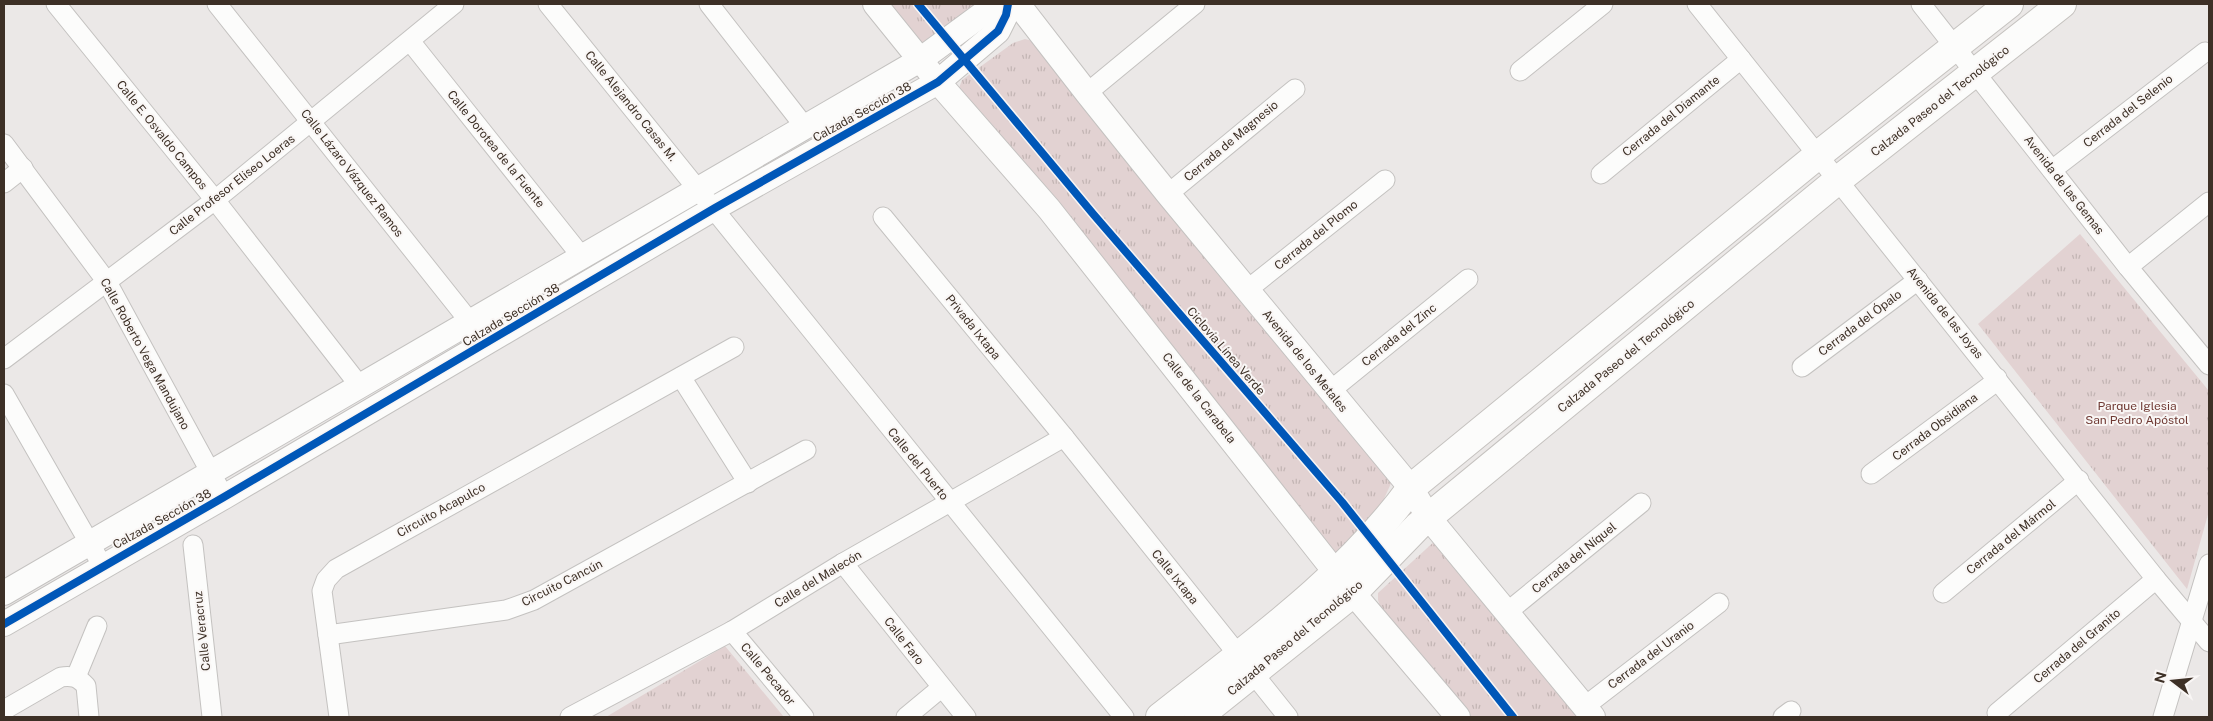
<svg xmlns="http://www.w3.org/2000/svg" width="2213" height="721" font-family="'Public Sans',sans-serif">
<defs>
<pattern id="park-tufts" width="24" height="20" patternUnits="userSpaceOnUse" patternTransform="scale(1.25)"><rect width="24" height="20" fill="#e2d2d2"/><path d="M3 7l-1-3M5 7V3M7 7l1-3M15 17l-1-3M17 17v-4M19 17l1-3" fill="none" stroke="#c3b5b4"/></pattern>
</defs>
<rect width="100%" height="100%" fill="#ebe8e7"/>
<g fill="url(#park-tufts)">
<polygon points="882,4 975,4 920,51"/>
<polygon points="1025,39 1033,41 1393,479 1383,501 1337,558 959,88 962,80 1013,43"/>
<polygon points="2080,234 2209,391 2209,511 2187,589 1978,324"/>
<polygon points="1437,539 1580,717 1469,717 1380,606 1378,600 1378,593"/>
<polygon points="725,646 784,717 606,717"/>
</g>
<g fill="none" stroke-linecap="round" stroke-linejoin="round">
<g stroke="#c4c2c0" stroke-width="21">
<g id="minor">
<polyline points="56,4 215,200 359,385"/>
<polyline points="217,4 470,322 484,344"/>
<path d="M548,4C741,241 931,480 1124,717"/>
<polyline points="709,4 805,127"/>
<polyline points="1697,4 2156,579 2209,642"/>
<polyline points="1921,4 2128,267 2209,365"/>
<polyline points="410,41 582,257"/>
<polyline points="1520,71 1603,4"/>
<polyline points="1087,93 1195,4"/>
<polyline points="4,144 107,282 224,497"/>
<polyline points="2052,170 2205,52"/>
<polyline points="1601,174 1741,59"/>
<polyline points="4,183 23,168"/>
<polyline points="1168,194 1295,89"/>
<polyline points="883,217 1064,437 1288,717"/>
<polyline points="2128,267 2209,202"/>
<polyline points="1247,290 1385,180"/>
<polyline points="4,359 215,200 454,4"/>
<polyline points="1802,367 1918,280"/>
<polyline points="681,377 748,483"/>
<polyline points="1330,391 1468,279"/>
<polyline points="4,394 102,565"/>
<polyline points="1871,474 1990,386 1997,378"/>
<polyline points="193,545 212,717"/>
<polyline points="843,563 966,717"/>
<polyline points="1943,593 2079,480"/>
<polyline points="1506,613 1641,503"/>
<polyline points="732,631 804,717"/>
<polyline points="328,635 506,610 534,600 806,450"/>
<polyline points="76,677 97,626"/>
<polyline points="1584,707 1719,603"/>
<path d="M4,710L61,677C73,675 79,678 86,686L89,717"/>
<polyline points="1997,713 2156,579"/>
<polyline points="339,717 322,591 326,580 336,569 734,347"/>
<polyline points="570,717 732,631 843,563 1064,437"/>
<polyline points="906,717 941,688"/>
<polyline points="1783,717 1791,711"/>
<polyline points="2163,717 2209,564"/>
</g>
</g>
<g stroke="#c4c2c0" stroke-width="26">
<g id="tertiary">
<polyline points="875,4 938,82 1049,209 1336,573 1458,717"/>
<polyline points="1018,4 1087,93 1168,194 1411,488 1429,518 1593,717"/>
<polyline points="4,593 920,60 996,4"/>
<polyline points="4,624 224,497 715,208 938,82 998,31 1006,15 1008,4"/>
</g>
</g>
<g stroke="#c5c2bf" stroke-width="30">
<g id="secondary">
<path d="M1160,717C1248,647 1344,580 1411,488L1818,155L2009,4"/>
<polyline points="1198,717 1353,593 1418,526 1838,180 2062,4"/>
</g>
</g>
<use href="#minor" stroke="#fcfcfb" stroke-width="19"/>
<use href="#tertiary" stroke="#fcfcfb" stroke-width="24"/>
<use href="#secondary" stroke="#fcfcfb" stroke-width="28"/>
<g stroke="#f9f6f5" stroke-width="11">
<g id="cycleway">
<polyline points="918,4 1094,215 1342,502 1513,717"/>
<polyline points="4,624 224,497 715,208 938,82 998,31 1006,15 1008,4"/>
</g>
</g>
<use href="#cycleway" stroke="#0057b8" stroke-width="8"/>
</g>
<g text-anchor="middle" stroke-width="4" stroke-linejoin="round" paint-order="stroke">
<g font-size="12" fill="#3d3026" stroke="#f9f6f5">
<text transform="translate(1940 101) rotate(-38)" y="4">Calzada Paseo del Tecnológico</text>
<text transform="translate(631 106) rotate(51)" y="4">Calle Alejandro Casas M.</text>
<text transform="translate(2128 111) rotate(-38)" y="4">Cerrada del Selenio</text>
<text transform="translate(862 112) rotate(-29)" y="4">Calzada Sección 38</text>
<text transform="translate(1671 116) rotate(-39)" y="4">Cerrada del Diamante</text>
<text transform="translate(162 135) rotate(51)" y="4">Calle E. Osvaldo Campos</text>
<text transform="translate(1231 141) rotate(-40)" y="4">Cerrada de Magnesio</text>
<text transform="translate(496 149) rotate(51)" y="4">Calle Dorotea de la Fuente</text>
<text transform="translate(352 173) rotate(52)" y="4">Calle Lázaro Vázquez Ramos</text>
<text transform="translate(232 185) rotate(-38)" y="4">Calle Profesor Eliseo Loeras</text>
<text transform="translate(2064 185) rotate(52)" y="4">Avenida de las Gemas</text>
<text transform="translate(1316 235) rotate(-39)" y="4">Cerrada del Plomo</text>
<text transform="translate(1945 313) rotate(51)" y="4">Avenida de las Joyas</text>
<text transform="translate(511 315) rotate(-31)" y="4">Calzada Sección 38</text>
<text transform="translate(1860 323) rotate(-37)" y="4">Cerrada del Ópalo</text>
<text transform="translate(973 327) rotate(51)" y="4">Privada Ixtapa</text>
<text transform="translate(1399 335) rotate(-39)" y="4">Cerrada del Zinc</text>
<text transform="translate(1226 351) rotate(49)" y="4">Ciclovía Línea Verde</text>
<text transform="translate(145 354) rotate(61)" y="4">Calle Roberto Vega Mandujano</text>
<text transform="translate(1626 356) rotate(-39)" y="4">Calzada Paseo del Tecnológico</text>
<text transform="translate(1305 361) rotate(51)" y="4">Avenida de los Metales</text>
<text transform="translate(1199 398) rotate(52)" y="4">Calle de la Carabela</text>
<text transform="translate(1935 427) rotate(-37)" y="4">Cerrada Obsidiana</text>
<text transform="translate(918 464) rotate(51)" y="4">Calle del Puerto</text>
<text transform="translate(441 510) rotate(-29)" y="4">Circuito Acapulco</text>
<text transform="translate(162 519) rotate(-29)" y="4">Calzada Sección 38</text>
<text transform="translate(2011 537) rotate(-39)" y="4">Cerrada del Mármol</text>
<text transform="translate(1574 558) rotate(-39)" y="4">Cerrada del Níquel</text>
<text transform="translate(1175 577) rotate(51)" y="4">Calle Ixtapa</text>
<text transform="translate(818 579) rotate(-31)" y="4">Calle del Malecón</text>
<text transform="translate(562 583) rotate(-27)" y="4">Circuito Cancún</text>
<text transform="translate(202 631) rotate(-96)" y="4">Calle Veracruz</text>
<text transform="translate(1295 638) rotate(-40)" y="4">Calzada Paseo del Tecnológico</text>
<text transform="translate(904 641) rotate(52)" y="4">Calle Faro</text>
<text transform="translate(2077 646) rotate(-40)" y="4">Cerrada del Granito</text>
<text transform="translate(1651 655) rotate(-37)" y="4">Cerrada del Uranio</text>
<text transform="translate(768 674) rotate(50)" y="4">Calle Pecador</text>
</g>
<g font-size="12" fill="#703a34" stroke="#f9f6f5">
<text x="2137" y="410">Parque Iglesia<tspan x="2137" dy="14">San Pedro Apóstol</tspan></text>
</g>
</g>
<rect width="2213" height="721" fill="none" stroke="#3d3026" stroke-width="10"/>
<g transform="translate(2173 681) rotate(286)" stroke="#f9f6f5" stroke-width="4" paint-order="stroke">
<path d="M0-4L9 19L0 12L-9 19Z" fill="#3d3026"/>
<text y="-8" font-size="14" font-weight="bold" text-anchor="middle" fill="#3d3026">N</text>
</g>
</svg>
